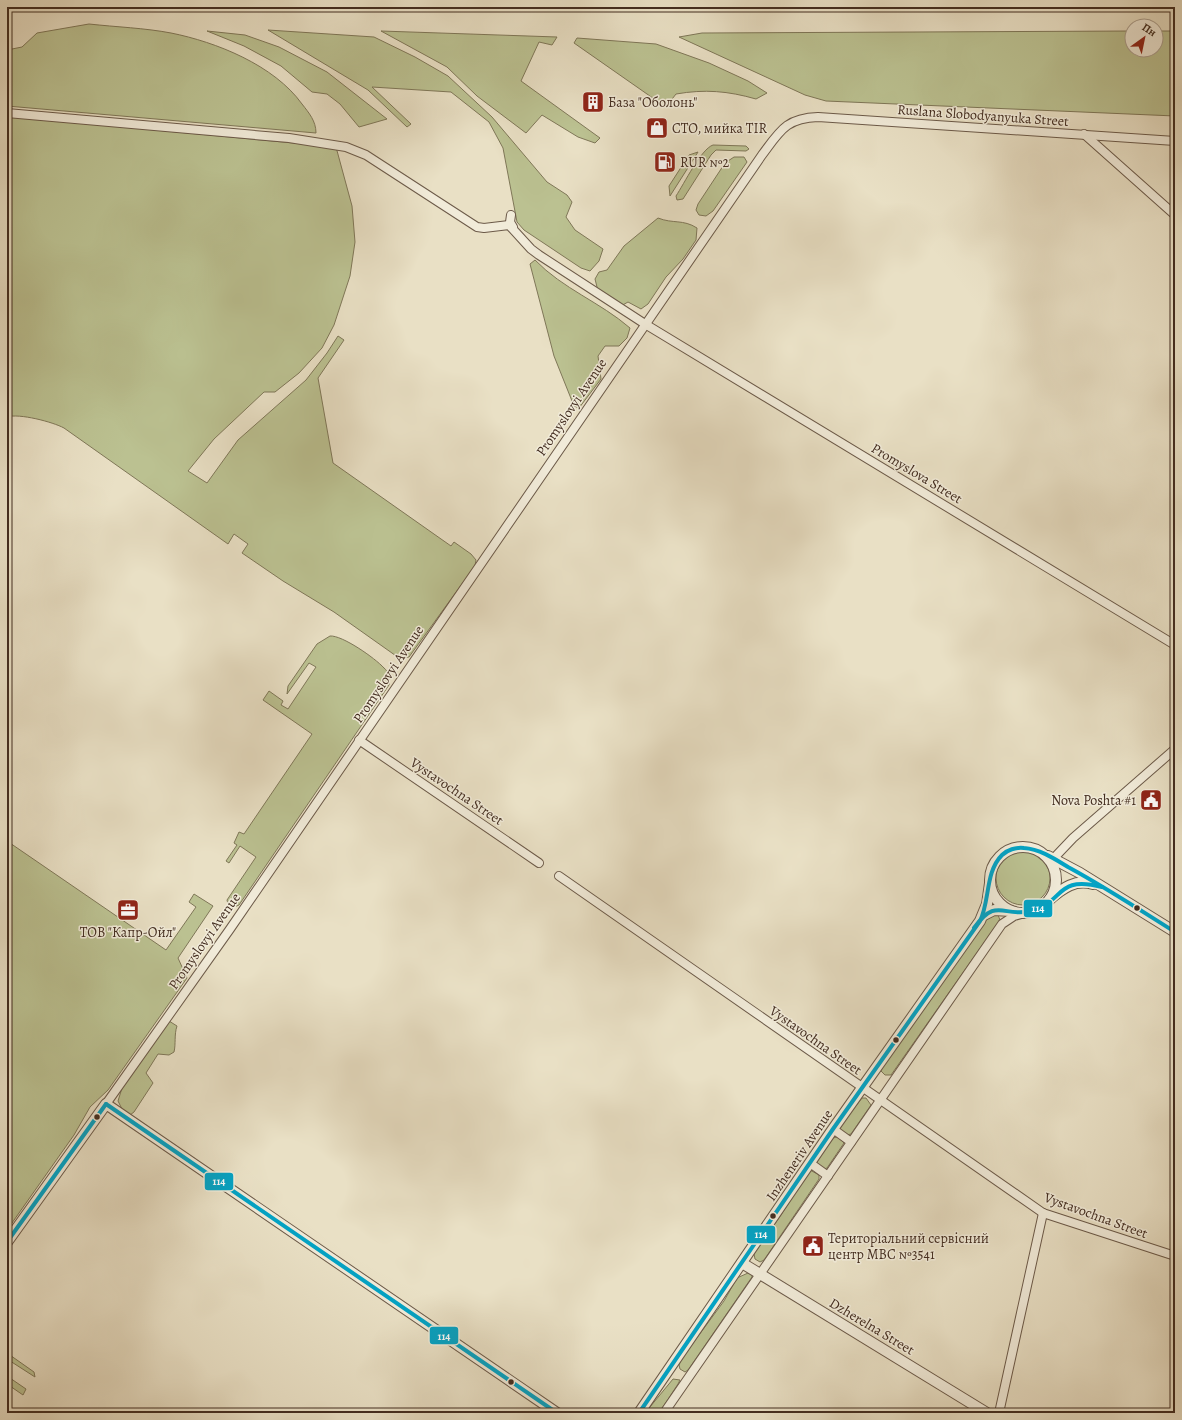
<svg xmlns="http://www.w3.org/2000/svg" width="1182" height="1420" font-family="Alegreya,serif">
<rect width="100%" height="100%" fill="#e9e0c5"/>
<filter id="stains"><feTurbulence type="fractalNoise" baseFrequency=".005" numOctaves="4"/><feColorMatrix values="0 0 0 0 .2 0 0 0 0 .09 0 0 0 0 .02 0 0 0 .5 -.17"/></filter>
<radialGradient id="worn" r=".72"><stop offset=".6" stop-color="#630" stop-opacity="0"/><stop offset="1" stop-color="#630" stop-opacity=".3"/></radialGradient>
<g fill="#bbc191" stroke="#7f7758">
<path d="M89,24C116,27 145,28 171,33C216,42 274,65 302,104C309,113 316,121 316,133L7,106V50L22,47L37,33Z"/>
<polygon points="268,30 374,37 415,57 448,76 492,117 547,182 567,195 572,202 566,217 575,230 603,249 599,261 590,271 581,268 524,230 517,222 503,148 489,122 451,92 372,87 411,124 407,127 368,90"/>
<polygon points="207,31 245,35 279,47 327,72 387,119 359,127 340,104 327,94 312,92 281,66 244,46"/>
<polygon points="381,31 557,37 552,45 539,42 521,81 600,138 595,143 578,137 542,115 526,133 477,96 447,67"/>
<polygon points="1132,31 1132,50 1156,50 1156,31 1175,31 1175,116 826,101 805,95 679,37 702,33"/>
<path d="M577,38L656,44L709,63L748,81L767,93L756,99C728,91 705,89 676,94L669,103L657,101L574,43Z"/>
<path d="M7,116L336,147L352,206L355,242L350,276L334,325L322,348L299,373L275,392H264L214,439L188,471L207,483L238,440L306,380L327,353L338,336L344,340L318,378L333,463L451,546L454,542L471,554L476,560L475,566L409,657L399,658L334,612L283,581L242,553L248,544L234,534L228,544L64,428C53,422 19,413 7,417Z"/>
<path d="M713,145L746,146L749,149L746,151L716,150L711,155L683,199L677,200L676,196C684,184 701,149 713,145Z"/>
<polygon points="698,152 670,196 669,186 689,155"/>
<polygon points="734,157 744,157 747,162 713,211 706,216 699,215 696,210 698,204 725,163"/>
<path d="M658,218C673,224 683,219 697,228L696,240L683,259L666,277L648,304L641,309L628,302L621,306L598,291L595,279L599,272L607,270L624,246Z"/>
<path d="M535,260C563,289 600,302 630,328L627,338L619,346H605L598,356L601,379L579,408L574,406L554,356L530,264Z"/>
<path d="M330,636C342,635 375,658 384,668C389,672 390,678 389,685L239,905L232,908L228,904L227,900L256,857L240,846L229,863L226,861L237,845L234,843L239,832L244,834L312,734L263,700L269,691L283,701L281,705L288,709L316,667L309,663L287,694L288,686L317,644Z"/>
<polygon points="7,841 166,950 196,907 189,902 194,894 213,906 178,958 187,978 108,1090 90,1107 74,1135 7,1230"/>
<circle cx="1023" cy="878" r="27"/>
<polygon points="989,914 998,915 1000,920 891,1075 885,1075 881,1071 881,1068"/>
<path d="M169,1021L177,1026C174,1035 176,1044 174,1052L169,1055L158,1054L146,1073L153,1083L134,1112L130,1115L124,1113L118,1101L122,1088Z"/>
<polygon points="862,1098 866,1098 871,1105 851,1134 847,1135 840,1130 841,1125"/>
<polygon points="838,1137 844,1143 827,1168 825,1169 815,1162 832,1138"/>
<path d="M810,1170L819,1175V1179L764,1260L760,1262L755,1259L754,1254C761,1240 772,1229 781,1215C791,1200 799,1185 810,1170Z"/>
<polygon points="748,1273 752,1274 752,1277 688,1370 685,1372 680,1369 679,1365 682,1358 724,1301 737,1278"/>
<polygon points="7,1353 34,1372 35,1377 7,1359"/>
<polygon points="7,1376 26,1389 23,1395 7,1384"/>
<polygon points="673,1379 680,1380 678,1384 659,1413 645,1413"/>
</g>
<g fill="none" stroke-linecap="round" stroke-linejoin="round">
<g stroke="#6c5a49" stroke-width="10">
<g id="minor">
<polyline points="7,113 289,138 346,147 366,155 477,227 484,228 509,225 531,249 539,255 645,324 1175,645"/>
<polyline points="1084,134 1175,215"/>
<polyline points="511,215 510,222 513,227"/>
<polyline points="359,740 539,863"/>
<polyline points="1052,863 1053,859 1073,838 1175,749"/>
<polyline points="559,876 1043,1213 1175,1256"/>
<path d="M106,1104L230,929L762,155C780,131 786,118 818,117L1175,141"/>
<polyline points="833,1129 851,1142"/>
<polyline points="810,1163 828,1176"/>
<polyline points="664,1413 1002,924 1014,916 1032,911"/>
<polyline points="999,1413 1043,1213"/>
</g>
</g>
<g stroke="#6c5a49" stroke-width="12">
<g id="tertiary">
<circle cx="1023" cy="880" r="33"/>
<polyline points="1048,856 1080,873 1175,932"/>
<path d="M1050,899C1063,888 1075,879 1093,884"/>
<polyline points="984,915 994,910 1011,911"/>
<polyline points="7,1242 106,1104 557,1413"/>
<polyline points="742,1263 987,1413"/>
<polyline points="639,1413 833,1129 980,921 987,904 990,883"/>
</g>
</g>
<use href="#minor" stroke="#f1ebd9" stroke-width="8"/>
<use href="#tertiary" stroke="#f1ebd9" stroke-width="10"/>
<g stroke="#f1ebd9" stroke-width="7">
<g id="bus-1">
<path d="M974,928C997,896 1003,918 1031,911C1065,902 1055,875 1102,887"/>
<polyline points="106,1104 557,1413"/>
<polyline points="7,1242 106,1104"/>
<path d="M639,1413L833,1129L980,921C990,901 985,872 1002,855C1007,850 1016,847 1024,848C1040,849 1055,859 1068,867C1105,887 1140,910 1175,932"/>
</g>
</g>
<use href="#bus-1" stroke="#03a3c5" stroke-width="4"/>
</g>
<defs>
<g id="building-square" transform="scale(1.15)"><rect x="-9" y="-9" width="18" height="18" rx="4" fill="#8f2418" stroke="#f1ebd9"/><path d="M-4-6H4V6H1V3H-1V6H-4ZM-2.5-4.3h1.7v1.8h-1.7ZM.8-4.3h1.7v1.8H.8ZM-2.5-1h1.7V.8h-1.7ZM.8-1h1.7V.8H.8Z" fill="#fff"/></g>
<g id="shop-square" transform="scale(1.15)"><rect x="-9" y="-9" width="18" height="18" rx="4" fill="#8f2418" stroke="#f1ebd9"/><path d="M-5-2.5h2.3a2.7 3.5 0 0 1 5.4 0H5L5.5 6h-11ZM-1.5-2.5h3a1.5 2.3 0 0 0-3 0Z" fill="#fff"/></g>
<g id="fuel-square" transform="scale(1.15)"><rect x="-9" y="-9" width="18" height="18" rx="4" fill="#8f2418" stroke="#f1ebd9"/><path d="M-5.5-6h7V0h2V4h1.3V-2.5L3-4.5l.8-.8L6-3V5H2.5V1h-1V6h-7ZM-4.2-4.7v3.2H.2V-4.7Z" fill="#fff"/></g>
<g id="civic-square" transform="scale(1.15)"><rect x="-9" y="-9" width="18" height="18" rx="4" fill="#8f2418" stroke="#f1ebd9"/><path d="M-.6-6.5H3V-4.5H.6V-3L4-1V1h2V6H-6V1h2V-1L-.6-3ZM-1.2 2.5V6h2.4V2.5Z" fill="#fff"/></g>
<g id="office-square" transform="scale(1.15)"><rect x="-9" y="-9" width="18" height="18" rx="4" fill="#8f2418" stroke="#f1ebd9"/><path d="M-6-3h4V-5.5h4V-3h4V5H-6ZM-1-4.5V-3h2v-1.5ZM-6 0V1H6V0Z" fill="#fff"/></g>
</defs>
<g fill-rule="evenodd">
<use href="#building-square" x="593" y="102"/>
<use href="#shop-square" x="657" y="128"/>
<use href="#fuel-square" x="665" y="162"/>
<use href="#civic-square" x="1151" y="800"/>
<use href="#office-square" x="128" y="910"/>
<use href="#civic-square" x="813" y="1246"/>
</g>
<g fill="#432d20" stroke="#f1ebd9" stroke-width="1.5">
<circle cx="1137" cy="908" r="3.5"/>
<circle cx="896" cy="1040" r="3.5"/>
<circle cx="97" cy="1117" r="3.5"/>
<circle cx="773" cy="1216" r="3.5"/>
<circle cx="511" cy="1382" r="3.5"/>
</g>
<g text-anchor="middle" stroke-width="3" stroke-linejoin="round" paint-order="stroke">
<g font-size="14" fill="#432d20" stroke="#f1ebd9" text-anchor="start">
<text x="608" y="107">База "Оболонь"</text>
<text x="672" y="133">СТО, мийка TIR</text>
<text x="680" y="167">RUR №2</text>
<text x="1136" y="805" text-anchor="end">Nova Poshta #1</text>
<text x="128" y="937" text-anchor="middle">ТОВ "Капр-Ойл"</text>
<text x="828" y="1243">Територіальний сервісний<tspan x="828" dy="16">центр МВС №3541</tspan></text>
</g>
<g font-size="14" fill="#432d20" stroke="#f1ebd9">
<text transform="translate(983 115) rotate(4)" y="5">Ruslana Slobodyanyuka Street</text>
<text transform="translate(571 407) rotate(-56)" y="5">Promyslovyi Avenue</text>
<text transform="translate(917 473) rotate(31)" y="5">Promyslova Street</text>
<text transform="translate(388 674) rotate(-56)" y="5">Promyslovyi Avenue</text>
<text transform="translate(457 791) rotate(34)" y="5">Vystavochna Street</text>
<text transform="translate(204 941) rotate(-55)" y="5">Promyslovyi Avenue</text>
<text transform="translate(816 1040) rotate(35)" y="5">Vystavochna Street</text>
<text transform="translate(799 1155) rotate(-56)" y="5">Inzheneriv Avenue</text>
<text transform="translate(1096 1215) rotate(20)" y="5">Vystavochna Street</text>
<text transform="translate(872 1326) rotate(31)" y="5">Dzherelna Street</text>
</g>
</g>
<g stroke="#f1ebd9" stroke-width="1.5">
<rect x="1023" y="899" width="30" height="19" rx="4" fill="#03a3c5"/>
<rect x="204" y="1172" width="30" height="19" rx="4" fill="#03a3c5"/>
<rect x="746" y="1225" width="30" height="19" rx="4" fill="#03a3c5"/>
<rect x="429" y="1326" width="30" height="19" rx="4" fill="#03a3c5"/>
</g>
<g font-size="11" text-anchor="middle" font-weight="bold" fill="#fff">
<text x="1038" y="912">114</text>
<text x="219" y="1185">114</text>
<text x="761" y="1238">114</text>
<text x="444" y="1340">114</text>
</g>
<rect width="1182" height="1420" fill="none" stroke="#e9e0c5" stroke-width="24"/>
<rect x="8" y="8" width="1166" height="1404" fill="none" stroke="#432d20" stroke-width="2"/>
<rect x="12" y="12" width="1158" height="1396" fill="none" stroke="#432d20"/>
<g transform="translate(1144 38) rotate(33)"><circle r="19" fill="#f1ebd9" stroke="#ab9f8f"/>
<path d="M0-3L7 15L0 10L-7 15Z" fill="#8f2418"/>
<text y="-6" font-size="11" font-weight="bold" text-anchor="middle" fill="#432d20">Пн</text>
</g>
<rect width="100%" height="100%" filter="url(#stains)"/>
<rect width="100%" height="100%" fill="url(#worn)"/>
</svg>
